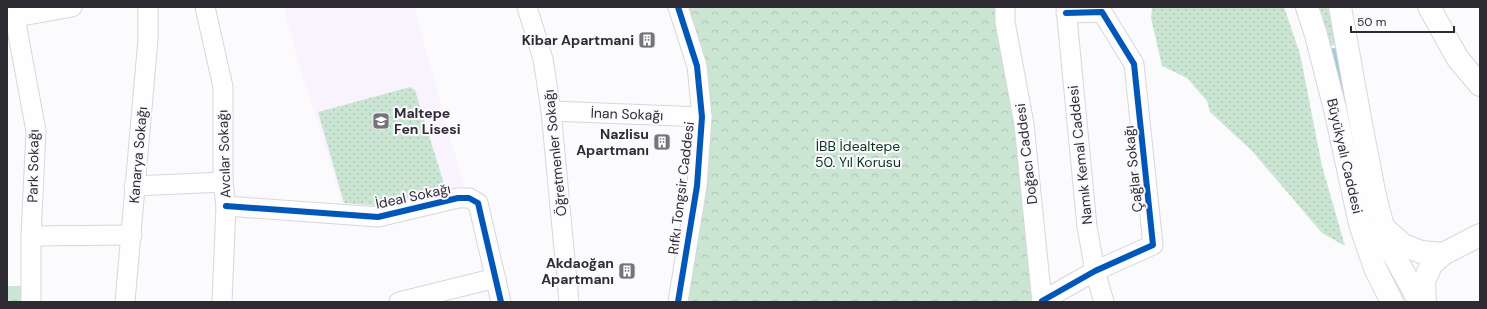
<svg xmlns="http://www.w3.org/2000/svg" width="1487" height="309" font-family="'DM Sans',sans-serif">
<defs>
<pattern id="grass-dots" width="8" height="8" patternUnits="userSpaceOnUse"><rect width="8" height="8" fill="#cae6d3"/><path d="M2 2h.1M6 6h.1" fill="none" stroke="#aec5b6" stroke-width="1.8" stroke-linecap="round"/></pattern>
<pattern id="park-crowns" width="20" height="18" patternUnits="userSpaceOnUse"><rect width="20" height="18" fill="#cae6d3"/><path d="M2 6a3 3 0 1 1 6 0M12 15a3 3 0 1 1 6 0" fill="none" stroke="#aec5b6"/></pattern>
</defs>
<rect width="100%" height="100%" fill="#fbfafc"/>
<polygon fill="#f9f3fe" points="284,7 414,7 464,187 381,209 343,205 296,54"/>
<g fill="url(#grass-dots)">
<polygon points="1152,7 1284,7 1300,54 1322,166 1345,246 1322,233 1252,151 1210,112 1207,101 1187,78 1162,66 1151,18"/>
<polygon points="1320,7 1329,7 1336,45 1330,46"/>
<polygon points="410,87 415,90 445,187 380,206 344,203 318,112"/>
</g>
<g fill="url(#park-crowns)">
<polygon points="680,7 1004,7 1036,302 687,302 707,65"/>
<polygon points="7,286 22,286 23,302 7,302"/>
</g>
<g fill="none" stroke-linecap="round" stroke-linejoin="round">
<polyline stroke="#9fccdd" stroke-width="14" points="1334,55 1347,113"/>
<g stroke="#d9d6db" stroke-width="21">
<g id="minor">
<polyline points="13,7 36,131 31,236 31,302"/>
<polyline points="205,7 223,87 223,182 226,206 222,302"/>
<polyline points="527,7 543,59 551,111 569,302"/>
<polyline points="678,7 697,66 702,117 697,186 678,302"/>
<polyline points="1005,7 1005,22 1024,124 1042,302"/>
<polyline points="1066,7 1087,227 1095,271 1104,302"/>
<polyline points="16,17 72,7"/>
<polyline points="551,111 702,117"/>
<polyline points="134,186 223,182"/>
<polyline points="226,206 378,217 458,198 469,198 478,203 501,302"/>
<polyline points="31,236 132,235"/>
<polyline points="1042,301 1095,271 1153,245 1134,64 1102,12 1066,13"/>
<polyline points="125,302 148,39 148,7"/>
<polyline points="399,302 496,278"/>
</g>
</g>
<g stroke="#d9d6db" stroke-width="24">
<g id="major">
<polyline points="1429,7 1458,59 1480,85"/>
<polyline points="1443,254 1480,235"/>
</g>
</g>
<g stroke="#d9d6db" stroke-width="24">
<g id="highway">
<polyline points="1307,7 1316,35 1335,109 1360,224 1375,268 1392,302"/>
<polyline points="1340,7 1361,124 1375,196 1383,227 1390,248 1420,302"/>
<polyline points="1384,228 1403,245 1421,252 1443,254"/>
<polyline points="1425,302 1424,282 1431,265 1443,254"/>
</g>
</g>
<use href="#minor" stroke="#fefeff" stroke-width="19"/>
<use href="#major" stroke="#fefeff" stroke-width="22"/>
<use href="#highway" stroke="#fefeff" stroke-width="22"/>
<g stroke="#fbf9fd" stroke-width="8">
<g id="cycleway">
<polyline points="678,7 697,66 702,117 697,186 678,302"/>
<polyline points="226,206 378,217 458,198 469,198 478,203 501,302"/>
<polyline points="1042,301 1095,271 1153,245 1134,64 1102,12 1066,13"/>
</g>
</g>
<use href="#cycleway" stroke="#0057b8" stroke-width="6"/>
</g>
<defs>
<g id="building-square" transform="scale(0.9)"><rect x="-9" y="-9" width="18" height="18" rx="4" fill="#767379" stroke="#fbf9fd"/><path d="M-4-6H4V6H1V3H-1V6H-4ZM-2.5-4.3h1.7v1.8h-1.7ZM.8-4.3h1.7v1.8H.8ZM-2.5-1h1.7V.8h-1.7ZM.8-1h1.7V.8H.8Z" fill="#fff"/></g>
<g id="school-square" transform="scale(0.9)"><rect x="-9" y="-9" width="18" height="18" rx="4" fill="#767379" stroke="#fbf9fd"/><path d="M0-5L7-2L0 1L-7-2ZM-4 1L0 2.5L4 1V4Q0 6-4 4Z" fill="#fff"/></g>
</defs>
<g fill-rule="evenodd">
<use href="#building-square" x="647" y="40"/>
<use href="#school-square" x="381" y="121"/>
<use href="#building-square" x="662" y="142"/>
<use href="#building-square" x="627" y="271"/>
</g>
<g text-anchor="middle" stroke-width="4" stroke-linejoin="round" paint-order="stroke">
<g font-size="14" font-weight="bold" fill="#2f2b33" stroke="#fbf9fd" text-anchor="end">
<text x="634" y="45">Kibar Apartmani</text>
<text x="394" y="118" text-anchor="start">Maltepe<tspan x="394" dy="16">Fen Lisesi</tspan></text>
<text x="649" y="139">Nazlisu<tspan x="649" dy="16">Apartmanı</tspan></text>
<text x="614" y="268">Akdaoğan<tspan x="614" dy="16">Apartmanı</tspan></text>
</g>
<g font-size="14" fill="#2f2b33" stroke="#fbf9fd">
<text transform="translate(627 114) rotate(2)" y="5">İnan Sokağı</text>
<text transform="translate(555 153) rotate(-96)" y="5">Öğretmenler Sokağı</text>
<text transform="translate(224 154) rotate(-92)" y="5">Avcılar Sokağı</text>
<text transform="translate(1026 154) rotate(-97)" y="5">Doğacı Caddesi</text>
<text transform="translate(138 155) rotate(-85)" y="5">Kanarya Sokağı</text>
<text transform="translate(1080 155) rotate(-96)" y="5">Namık Kemal Caddesi</text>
<text transform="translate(1345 156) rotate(77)" y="5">Büyükyalı Caddesi</text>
<text transform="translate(33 166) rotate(-89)" y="5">Park Sokağı</text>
<text transform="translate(1133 169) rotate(-96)" y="5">Çağlar Sokağı</text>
<text transform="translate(681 188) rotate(-83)" y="5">Rıfkı Tongsir Caddesi</text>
<text transform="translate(413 196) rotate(-12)" y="5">İdeal Sokağı</text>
</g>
<g font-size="14" fill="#0b351e" stroke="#fbf9fd">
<text x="858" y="151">İBB İdealtepe<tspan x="858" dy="16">50. Yıl Korusu</tspan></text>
</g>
</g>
<rect width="1487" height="309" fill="none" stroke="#2f2b33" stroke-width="16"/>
<path d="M1351 26v6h103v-6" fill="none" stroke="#2f2b33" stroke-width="2"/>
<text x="1357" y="26" font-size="12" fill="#2f2b33" stroke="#fbf9fd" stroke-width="3" paint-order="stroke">50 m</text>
</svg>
